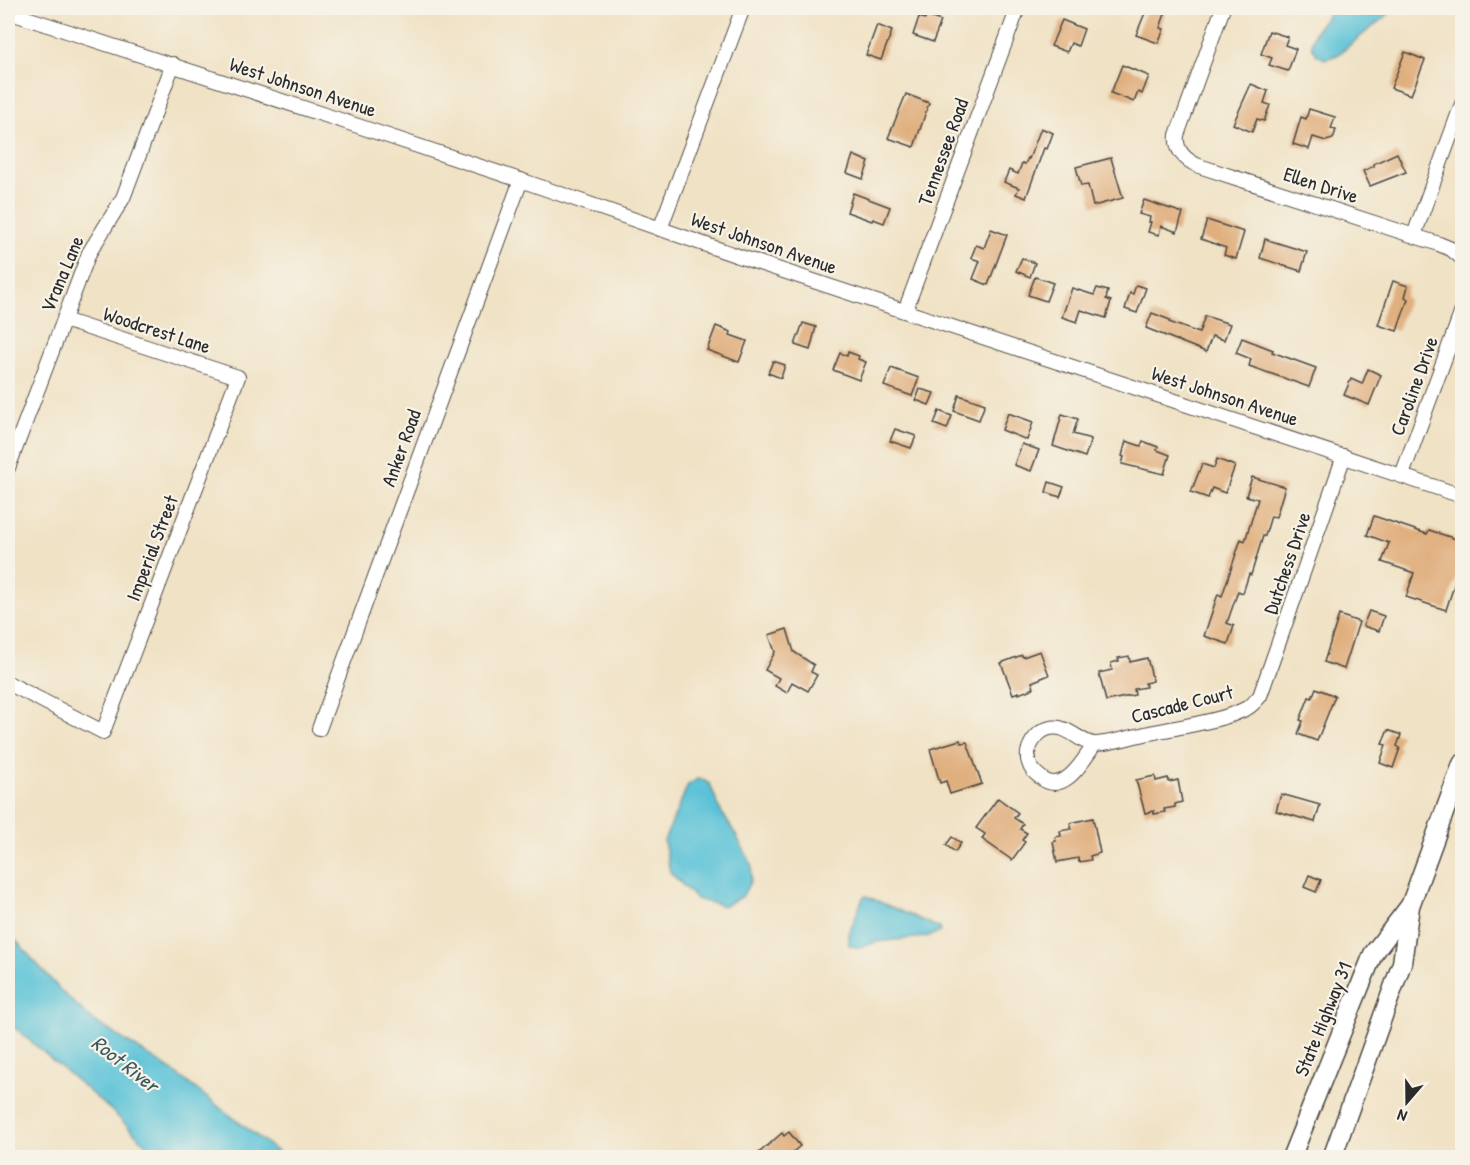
<svg xmlns="http://www.w3.org/2000/svg" width="1470" height="1165" font-family="'Patrick Hand',sans-serif">
<rect width="100%" height="100%" fill="#f7f3e8"/>
<filter id="ink" filterUnits="userSpaceOnUse"><feTurbulence type="fractalNoise" baseFrequency=".0167" numOctaves="2"/><feDisplacementMap in="SourceGraphic" scale="12" xChannelSelector="R" yChannelSelector="G"/><feConvolveMatrix kernelMatrix="1 2 1 2 8 2 1 2 1" color-interpolation-filters="sRGB"/></filter>
<filter id="wash" filterUnits="userSpaceOnUse"><feTurbulence type="fractalNoise" baseFrequency=".008" numOctaves="4" result="noise"/><feDisplacementMap in="SourceGraphic" scale="24" xChannelSelector="R" yChannelSelector="G"/><feGaussianBlur stdDeviation="1.35" result="paint"/><feColorMatrix in="noise" values="0 0 0 0 0 0 0 0 0 0 0 0 0 0 0 0 0 1.4 0 .05"/><feComposite in="paint" operator="in"/></filter>
<g filter="url(#wash)">
<rect width="100%" height="100%" fill="#f0e2c5"/>
<g fill="#5ac2d7" stroke="#427681" stroke-width="1.5">
<polygon points="1333,8 1396,8 1337,55 1325,59 1317,55 1312,46 1314,33"/>
<polygon points="699,778 710,784 720,810 734,832 752,865 751,880 742,897 723,906 696,899 670,872 664,841 688,785"/>
<polygon points="866,896 940,928 941,932 925,937 876,942 859,948 849,945 849,934 863,898"/>
<polygon points="8,932 64,994 94,1021 170,1069 284,1157 161,1158 157,1155 112,1111 8,1022"/>
</g>
<g id="blocks">
<g fill="#e0af7e">
<polygon points="1147,8 1157,8 1166,11 1160,28 1164,29 1158,43 1136,35"/>
<polygon points="926,16 941,21 933,42 913,35 919,17 925,19"/>
<polygon points="1062,20 1084,29 1078,46 1071,43 1067,52 1051,46"/>
<polygon points="877,25 892,31 881,60 866,55"/>
<polygon points="1269,31 1288,37 1285,45 1296,49 1288,71 1269,65 1272,58 1261,54"/>
<polygon points="1405,52 1425,60 1411,95 1391,88"/>
<polygon points="1122,65 1149,76 1142,94 1138,92 1134,102 1111,93"/>
<polygon points="1251,84 1268,91 1264,103 1270,105 1264,121 1257,119 1252,132 1233,124"/>
<polygon points="906,94 929,103 914,147 888,138"/>
<polygon points="1309,109 1335,117 1331,129 1336,130 1333,139 1326,141 1313,137 1309,149 1293,144 1301,117 1306,119"/>
<polygon points="1041,128 1053,133 1047,149 1044,148 1026,198 1016,194 1019,188 1004,182 1009,170 1018,174 1022,163 1025,164 1028,158 1029,159"/>
<polygon points="1397,153 1406,172 1370,186 1363,171 1374,166 1373,164"/>
<polygon points="853,155 869,162 863,179 847,173"/>
<polygon points="1111,158 1123,198 1093,206 1088,185 1081,186 1076,167"/>
<polygon points="853,193 890,207 884,223 873,219 872,221 847,212"/>
<polygon points="1144,200 1183,213 1177,232 1161,226 1159,235 1148,232 1151,222 1149,222 1150,217 1139,214"/>
<polygon points="1207,220 1244,232 1236,259 1224,255 1226,248 1201,239"/>
<polygon points="991,229 1007,235 988,285 973,279 980,261 971,258 976,245 984,248"/>
<polygon points="1265,239 1307,252 1301,271 1260,258"/>
<polygon points="1022,258 1035,263 1030,277 1016,271"/>
<polygon points="1035,277 1053,283 1046,301 1028,295"/>
<polygon points="1393,281 1408,286 1405,297 1408,299 1397,331 1378,325"/>
<polygon points="1136,285 1146,288 1137,313 1125,309 1130,293 1133,294"/>
<polygon points="1072,288 1094,295 1097,288 1108,291 1106,299 1111,301 1106,318 1081,310 1077,322 1062,317"/>
<polygon points="1152,313 1170,320 1169,322 1199,333 1205,316 1230,324 1224,340 1212,336 1206,352 1146,328"/>
<polygon points="803,323 816,327 810,350 795,345"/>
<polygon points="716,326 731,332 730,335 747,341 739,362 707,350"/>
<polygon points="1242,338 1273,350 1272,352 1316,368 1309,387 1249,366 1251,359 1236,353"/>
<polygon points="848,352 859,356 858,359 866,362 859,380 833,370 840,353 847,356"/>
<polygon points="773,361 785,365 781,378 768,373"/>
<polygon points="891,368 919,378 912,396 884,386"/>
<polygon points="1368,369 1381,375 1369,405 1344,395 1351,379 1362,384"/>
<polygon points="920,389 934,393 929,405 916,400"/>
<polygon points="959,395 985,404 979,420 954,411"/>
<polygon points="939,411 952,416 947,429 934,424"/>
<polygon points="1008,413 1033,422 1027,440 1002,430"/>
<polygon points="1062,414 1078,419 1073,434 1091,439 1085,457 1053,446"/>
<polygon points="895,429 916,436 911,448 890,441"/>
<polygon points="1126,441 1141,446 1143,441 1158,447 1157,450 1170,455 1164,474 1122,464 1124,457 1122,456"/>
<polygon points="1022,444 1039,450 1031,471 1014,465"/>
<polygon points="1217,459 1235,466 1225,493 1212,488 1208,498 1191,492 1202,464 1214,468"/>
<polygon points="1252,477 1285,487 1276,517 1271,516 1265,536 1263,536 1251,575 1249,574 1243,593 1238,591 1227,623 1234,626 1228,644 1204,636 1218,594 1222,596 1241,539 1245,541 1258,499 1246,496"/>
<polygon points="1049,482 1064,487 1060,497 1046,492"/>
<polygon points="1374,516 1427,534 1429,530 1462,541 1462,561 1446,610 1406,597 1414,573 1382,562 1389,543 1367,535"/>
<polygon points="1369,611 1384,616 1379,631 1363,626"/>
<polygon points="1339,615 1359,622 1344,669 1324,662"/>
<polygon points="787,629 794,652 814,665 811,672 817,675 808,691 792,682 787,693 775,686 779,678 765,670 775,652 769,635"/>
<polygon points="1040,651 1049,675 1032,682 1034,688 1019,694 1019,692 1013,694 1001,663 1022,655 1023,657"/>
<polygon points="1129,656 1130,662 1147,658 1153,681 1145,683 1146,687 1134,689 1135,695 1106,701 1099,673 1112,670 1111,663 1119,661 1118,658"/>
<polygon points="1316,688 1335,696 1317,741 1298,734 1303,721 1300,720 1309,697 1312,698"/>
<polygon points="1388,730 1401,735 1397,746 1400,748 1393,768 1380,763 1386,745 1382,744"/>
<polygon points="960,740 961,743 967,742 982,784 950,794 946,781 940,783 930,749"/>
<polygon points="1155,776 1156,781 1168,778 1169,782 1178,780 1182,802 1175,804 1175,807 1164,809 1165,812 1154,814 1154,811 1145,813 1136,780"/>
<polygon points="1281,794 1320,805 1315,822 1276,811"/>
<polygon points="998,798 1018,813 1014,818 1023,824 1020,829 1027,833 1022,840 1025,842 1012,860 982,839 985,834 976,828"/>
<polygon points="1093,818 1100,853 1090,856 1091,860 1079,862 1078,858 1057,862 1053,842 1056,841 1055,837 1061,836 1060,831 1071,829 1070,823"/>
<polygon points="952,837 961,843 955,852 946,845"/>
<polygon points="1309,875 1321,880 1316,892 1304,887"/>
<polygon points="789,1132 800,1146 786,1158 753,1158 782,1133 784,1136"/>
</g>
</g>
</g>
<g filter="url(#ink)">
<use href="#blocks" fill-opacity="0" stroke="#494642" stroke-width="1.5"/>
<g fill="none" stroke-linecap="round" stroke-linejoin="round">
<g stroke="#494642" stroke-width="16">
<g id="minor">
<path d="M1223,8L1177,135C1175,150 1185,160 1199,166L1439,244L1451,249L1462,258"/>
<polyline points="8,12 337,119 529,183 741,257 1462,496"/>
<polyline points="660,229 743,8"/>
<polyline points="1414,235 1462,104"/>
<polyline points="905,311 1018,8"/>
<polyline points="8,468 89,253 123,198 173,64"/>
<polyline points="1402,475 1462,311"/>
<polyline points="8,683 103,732 238,377 64,320"/>
<polyline points="319,729 521,180"/>
<path d="M1094,745C1083,761 1063,797 1040,777C1035,773 1031,770 1029,763C1024,750 1036,731 1050,728C1069,724 1081,745 1096,744C1110,743 1126,738 1141,735C1170,728 1222,722 1247,708C1252,706 1256,700 1260,696L1344,456"/>
</g>
</g>
<g stroke="#494642" stroke-width="21">
<g id="major">
<polyline points="1291,1158 1373,954 1409,907"/>
<polyline points="1332,1158 1402,963 1410,906 1462,764"/>
</g>
</g>
<use href="#minor" stroke="#fff" stroke-width="14"/>
<use href="#major" stroke="#fff" stroke-width="18"/>
</g>
</g>
<g text-anchor="middle" stroke-width="4.5" stroke-linejoin="round" paint-order="stroke">
<g font-size="20" fill="#2b2b2b" stroke="#f7f3e8">
<text transform="translate(303 87) rotate(18)" y="7">West Johnson Avenue</text>
<text transform="translate(943 152) rotate(-70)" y="7">Tennessee Road</text>
<text transform="translate(1321 185) rotate(18)" y="7">Ellen Drive</text>
<text transform="translate(764 243) rotate(19)" y="7">West Johnson Avenue</text>
<text transform="translate(62 274) rotate(-67)" y="7">Vrana Lane</text>
<text transform="translate(157 330) rotate(18)" y="7">Woodcrest Lane</text>
<text transform="translate(1414 386) rotate(-70)" y="7">Caroline Drive</text>
<text transform="translate(1225 396) rotate(18)" y="7">West Johnson Avenue</text>
<text transform="translate(401 448) rotate(-70)" y="7">Anker Road</text>
<text transform="translate(152 548) rotate(-69)" y="7">Imperial Street</text>
<text transform="translate(1287 563) rotate(-71)" y="7">Dutchess Drive</text>
<text transform="translate(1182 704) rotate(-14)" y="7">Cascade Court</text>
<text transform="translate(1323 1019) rotate(-68)" y="7">State Highway 31</text>
</g>
<g font-size="21" font-style="italic" fill="#39585f" stroke="#f7f3e8">
<text transform="translate(125 1064) rotate(38)" y="7">Root River</text>
</g>
</g>
<rect width="1470" height="1165" fill="none" stroke="#f7f3e8" stroke-width="30"/>
<g transform="translate(1407 1102) rotate(200)" stroke="#f7f3e8" stroke-width="4.5" paint-order="stroke">
<path d="M0-4.5L10 22L0 15L-10 22Z" fill="#2b2b2b"/>
<text y="-9" font-size="16" font-weight="bold" text-anchor="middle" fill="#2b2b2b">N</text>
</g>
</svg>
